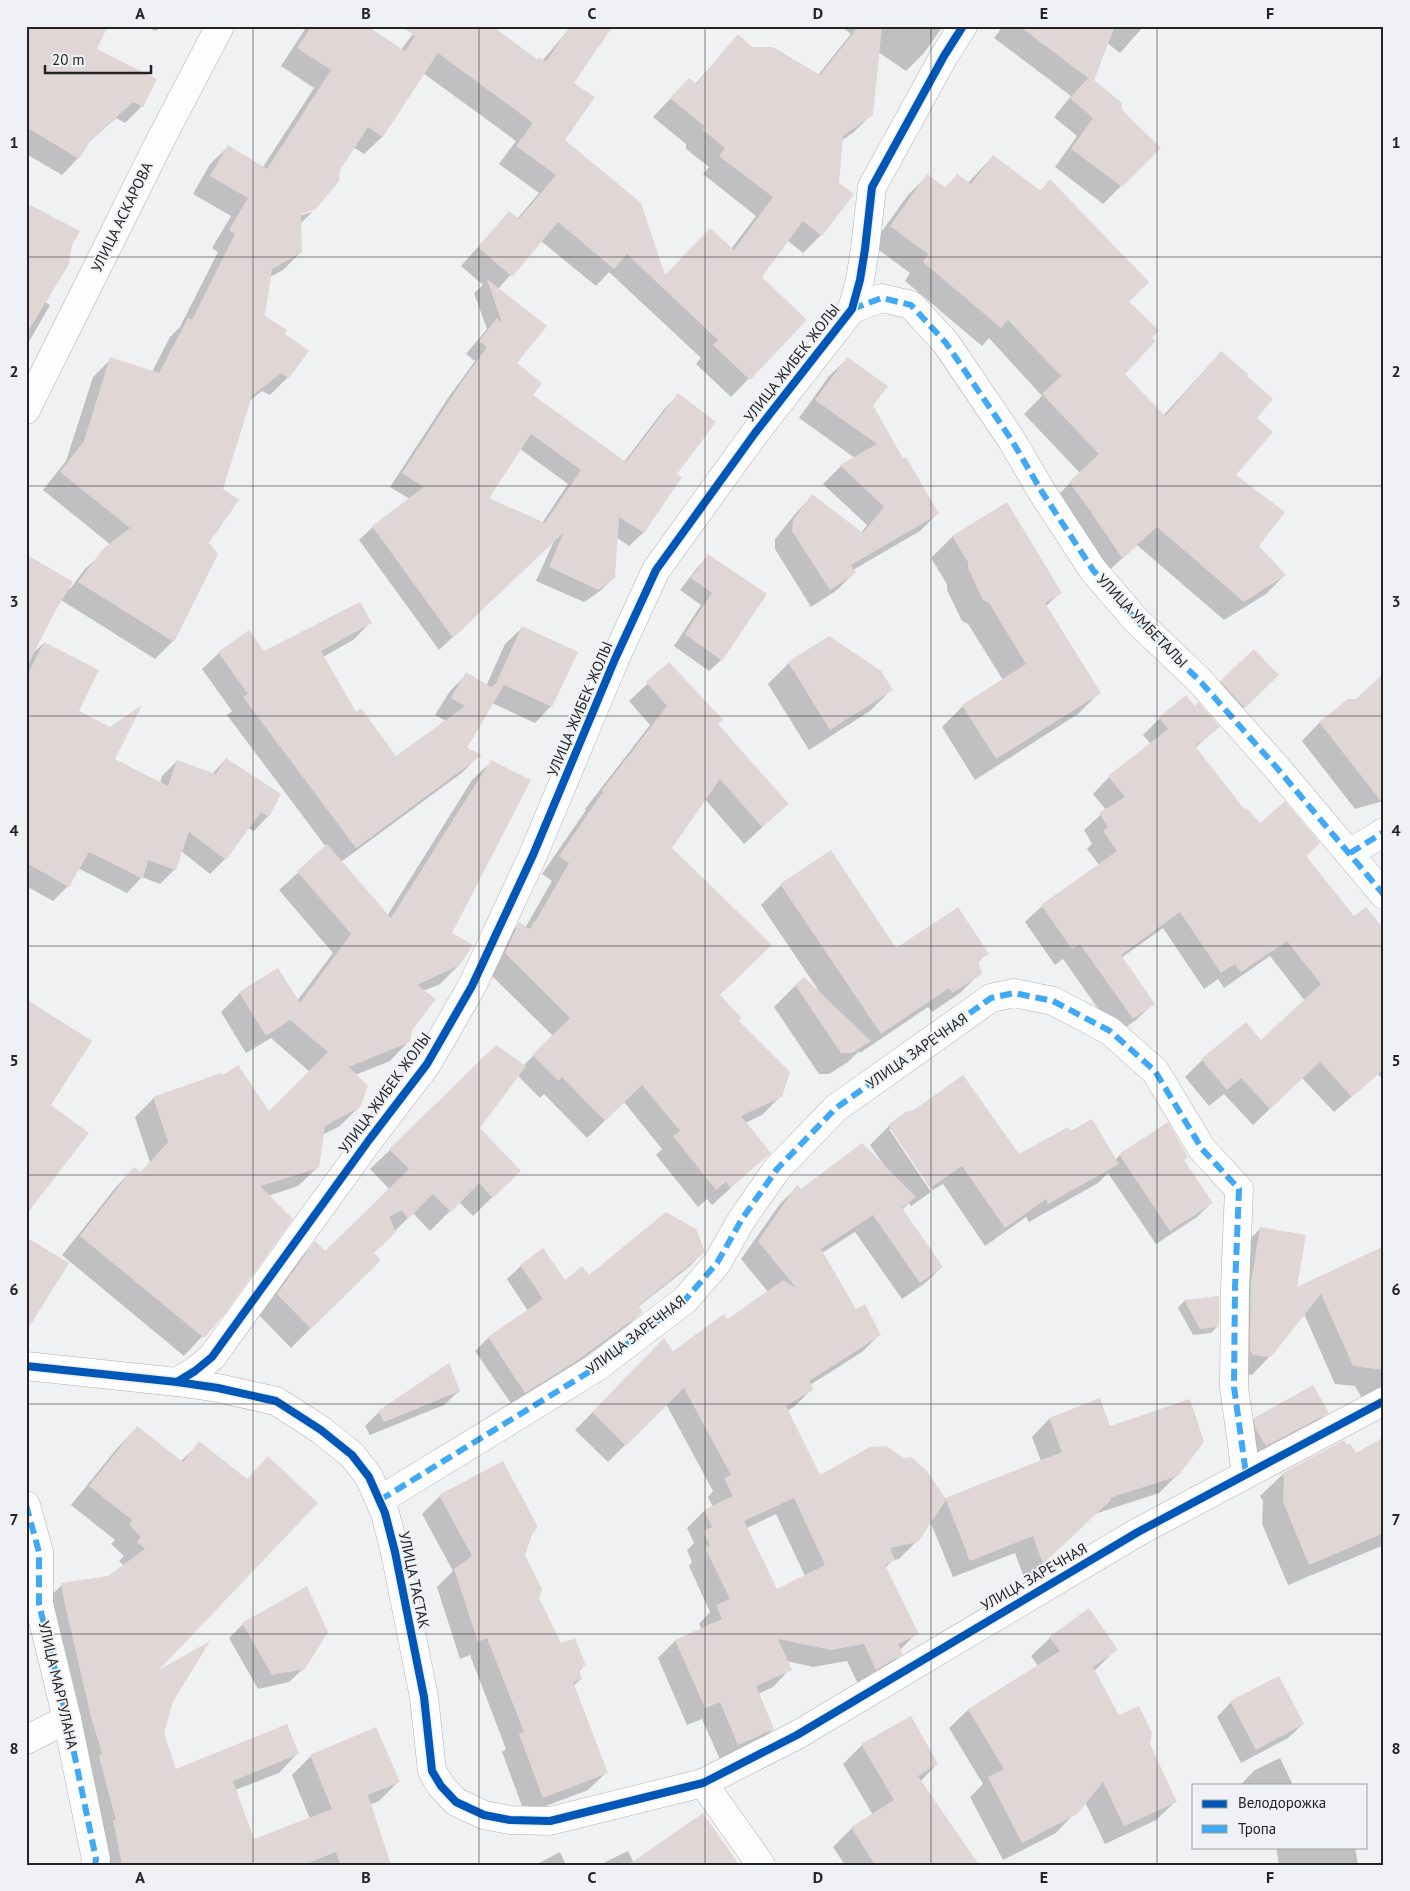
<svg xmlns="http://www.w3.org/2000/svg" width="1410" height="1891" font-family="'PT Sans',sans-serif">
<rect width="100%" height="100%" fill="#f0f1f3"/>
<g fill="#0003" fill-rule="evenodd">
<polygon points="26,26 96,50 142,106 125,123 116,118 88,143 78,158 62,175 26,154"/>
<polygon points="142,26 161,26 156,31"/>
<path d="M307,26H365L401,50L419,26H490L537,60L539,58L542,61L572,26H612L573,83L593,98L563,140L640,204L665,276L710,229L731,249L756,216L703,174L709,167L686,149V144L653,117L689,79L695,84L738,36L752,48H772L818,75L851,34L840,26H943L924,53L906,71L878,52L872,114L854,132L841,141L838,183L852,194L821,235L803,253L787,240L760,277L805,320L731,397L696,364L701,358L609,272L596,286L541,241L498,289L545,326L515,364L540,383L531,395L624,462L665,408L678,395L714,422L675,474L680,478L643,533L629,546L616,537L614,578L600,591L584,602L536,581L554,541L439,650L359,540L373,527L410,499L390,487L448,398L475,361L466,354L487,329L474,293L483,285L461,266L509,212L517,219L539,193L499,164L516,141L423,73L382,137L364,154L353,147L339,169L338,180L315,208L313,211V209L295,214V217L312,212L300,224L301,252L283,270L270,277L264,317L285,330L283,334L307,351L288,377L270,395L262,391L249,401L221,489L237,500L207,543L217,554L173,641L155,659L61,600L32,654L44,643L98,670L77,712L110,729L138,709L113,759L160,783L162,776L177,761L212,774L226,759L279,794L268,816L254,831L248,828L225,859L210,874L181,851L175,869L160,884L142,877L127,893L78,868L68,886L53,901L26,886V664L29,658L26,660V653L28,654V652L26,651V555L72,582L68,587L70,589L85,569L111,545L43,490L66,461L93,377L111,359L152,372L170,337L180,327L218,252L212,248L231,216L193,194L210,164L228,147L263,167L314,88L281,66ZM520,449L568,484L542,523L487,498Z"/>
<polygon points="1003,26 1144,26 1120,53 1107,43 1093,80 1159,148 1103,204 1055,167 1077,136 1054,117 1071,96 994,38"/>
<polygon points="993,156 1040,191 1050,181 1127,302 1124,374 1163,416 1221,352 1255,418 1234,475 1258,546 1285,575 1266,594 1224,620 1137,545 1103,576 1051,502 1080,473 1024,414 1042,396 989,338 982,346 905,281 910,273 872,245 908,195 927,176 944,189 957,175 968,183"/>
<polygon points="26,204 45,302 50,305 26,347"/>
<polygon points="847,359 903,460 937,514 920,531 853,570 855,572 837,590 811,607 775,549 775,539 795,514 812,496 861,533 867,525 823,484 841,466 855,458 799,418 829,376"/>
<polygon points="1006,504 1060,593 1045,607 1099,693 1078,714 975,780 942,727 963,706 1003,680 968,624 962,621 947,590 947,584 931,558 952,537"/>
<polygon points="708,556 721,660 709,671 674,646 701,605 680,590 697,568"/>
<polygon points="370,623 353,640 323,657 355,714 396,758 446,721 435,715 450,691 467,674 486,686 505,644 522,628 551,706 535,723 492,703 465,748 479,755 463,772 341,862 387,916 472,780 491,762 451,933 459,965 440,984 423,991 411,1029 409,1041 390,1061 355,1075 359,1107 340,1126 322,1135 318,1167 298,1186 268,1196 222,1315 184,1356 62,1255 116,1187 134,1168 140,1173 150,1162 135,1117 154,1098 269,1113 310,1072 271,1038 246,1053 221,1012 240,993 278,970 297,1001 333,953 279,890 326,847 227,715 232,711 202,669 219,653 264,652"/>
<polygon points="1254,650 1277,675 1237,714 1215,688"/>
<polygon points="789,663 891,690 870,711 809,750 768,684"/>
<polygon points="669,664 717,724 787,804 744,844 705,799 670,848 719,995 737,1021 780,1097 762,1115 745,1123 769,1153 712,1205 707,1199 698,1207 656,1155 662,1149 624,1102 587,1138 544,1094 540,1098 518,1076 478,1128 519,1171 473,1216 459,1202 430,1231 413,1213 373,1253 379,1260 291,1348 258,1314 296,1263 315,1243 325,1253 390,1190 370,1169 390,1150 523,1066 553,1036 487,971 501,942 519,924 525,928 552,881 542,874 586,810 585,809 650,725 629,701"/>
<polygon points="1186,697 1194,708 1218,727 1195,748 1245,812 1260,825 1305,856 1353,918 1384,931 1384,1081 1378,1074 1334,1112 1302,1078 1253,1125 1224,1094 1209,1106 1185,1077 1202,1060 1246,1023 1261,1042 1305,1001 1270,956 1224,988 1218,979 1204,989 1163,928 1121,958 1153,1004 1136,1020 1116,1034 1063,959 1055,965 1025,922 1042,906 1099,865 1087,849 1092,844 1084,830 1106,810 1093,794 1109,777 1151,744 1143,735 1160,718"/>
<polygon points="1349,701 1383,801 1355,809 1302,741 1319,723"/>
<polygon points="781,885 896,950 987,953 977,963 980,973 960,993 932,1012 928,1007 860,1053 859,1051 848,1062 829,1074 819,1074 774,1007 795,986 819,991 761,905"/>
<path d="M889,1126L1019,1156L1115,1160L1120,1155L1183,1161L1211,1203L1197,1217L1156,1244L1108,1173L1098,1183L1029,1222L1026,1217L985,1246L943,1184L933,1190L892,1129H889L931,1192L911,1206L909,1203L902,1210L942,1267L924,1284L902,1299L855,1232L822,1253L855,1311L879,1335L862,1352L810,1385L812,1389L795,1406L787,1411L819,1476L945,1499L1041,1461L1032,1437L1049,1419L1099,1400L1109,1427L1177,1475L1159,1493L1095,1514L1025,1580L1015,1553L953,1577L930,1521L917,1541L899,1559L893,1560L885,1568L917,1633L900,1650L902,1653L884,1671L859,1686L847,1661L813,1667L787,1661L790,1669L773,1687L758,1694L773,1729L756,1746L721,1762L702,1719L687,1725L658,1658L675,1641L701,1629L699,1624L710,1612L689,1566L692,1562L687,1550L694,1543L687,1528L704,1511L713,1507L708,1497L713,1491L666,1404L608,1462L575,1430L664,1340L673,1353L728,1321L768,1292L741,1259L780,1204L797,1187L800,1191L883,1164L870,1145ZM776,1514L805,1576L776,1591L747,1528Z"/>
<polygon points="1260,1229 1296,1289 1384,1259 1384,1401 1364,1402 1355,1386 1335,1384 1304,1314 1270,1356 1252,1375 1235,1373 1242,1247"/>
<polygon points="703,1252 690,1266 638,1307 642,1312 628,1325 564,1373 512,1405 475,1351 488,1338 528,1311 507,1279 521,1266 565,1282"/>
<polygon points="1218,1298 1218,1326 1211,1333 1193,1335 1178,1308 1184,1301"/>
<polygon points="459,1391 444,1405 370,1435 365,1426 379,1412"/>
<polygon points="1327,1412 1313,1427 1251,1460 1240,1434 1255,1419"/>
<polygon points="137,1428 180,1462 200,1443 154,1674 172,1702 162,1733 175,1771 297,1754 279,1773 235,1790 253,1841 310,1819 292,1775 310,1757 375,1729 398,1782 379,1801 370,1805 390,1865 100,1865 43,1603 62,1585 108,1577 124,1566 119,1561 124,1556 111,1544 115,1540 71,1505 118,1447"/>
<polygon points="1384,1438 1384,1545 1288,1585 1262,1524 1263,1501 1260,1496 1282,1475 1355,1454"/>
<polygon points="440,1496 531,1534 524,1555 537,1599 560,1645 584,1666 578,1672 581,1679 573,1686 606,1773 588,1790 525,1814 502,1752 506,1749 470,1655 460,1659 437,1587 453,1571 422,1514"/>
<polygon points="243,1624 304,1668 289,1682 258,1689 229,1638"/>
<polygon points="1050,1638 1117,1649 1094,1671 1119,1716 1149,1744 1175,1802 1156,1820 1105,1844 1085,1802 1056,1833 1003,1860 970,1797 983,1784 949,1728 968,1710 1038,1666 1031,1656"/>
<polygon points="1231,1702 1303,1724 1288,1738 1241,1763 1217,1717"/>
<polygon points="862,1745 937,1764 920,1782 978,1865 845,1865 833,1847 852,1828 873,1815 843,1764"/>
<polygon points="1280,1758 1293,1785 1243,1785 1242,1783 1255,1770"/>
<polygon points="1276,1847 1355,1847 1358,1865 1279,1865"/>
<polygon points="628,1851 634,1863 738,1865 599,1865"/>
<polygon points="560,1852 566,1865 535,1865"/>
</g>
<g fill="#e1d6d6" fill-rule="evenodd">
<polygon points="26,26 108,26 97,49 157,79 143,107 133,102 91,140 79,159 26,127"/>
<polygon points="312,26 367,26 405,51 415,36 401,26 492,26 537,59 539,57 546,62 570,26 613,26 574,83 595,97 565,140 641,203 665,275 710,228 734,250 773,197 719,156 725,148 703,130 704,126 670,98 689,78 696,84 738,34 752,47 773,47 820,75 859,26 882,26 873,115 843,136 839,183 854,194 822,236 803,221 762,277 807,320 750,380 713,345 718,340 627,254 614,269 558,222 512,277 478,247 509,211 519,219 556,175 516,146 533,123 438,53 383,137 368,127 340,170 339,181 316,209 301,214 302,252 272,269 265,316 287,330 285,334 309,351 289,378 281,373 252,396 223,489 239,500 209,543 218,554 174,642 78,582 103,549 130,528 60,472 84,441 110,357 159,373 188,318 192,320 235,234 229,230 248,198 210,176 228,145 267,169 331,70 297,48"/>
<polygon points="1019,26 1115,26 1094,80 1122,103 1122,110 1161,148 1122,187 1071,149 1093,118 1070,98 1088,78"/>
<polygon points="993,155 1041,191 1050,179 1149,282 1129,302 1159,330 1152,338 1156,341 1125,374 1165,416 1221,351 1248,374 1247,376 1273,399 1257,418 1273,432 1236,475 1285,512 1259,546 1286,575 1244,602 1157,527 1122,558 1089,509 1069,482 1099,454 1042,394 1061,376 1008,320 1001,328 923,262 928,254 890,226 927,174 946,188 957,174 971,184"/>
<polygon points="26,203 80,231 72,245 69,264 26,335"/>
<path d="M487,279L547,326L517,363L542,383L533,395L626,462L678,393L716,422L677,474L682,477L644,533L619,517L615,578L598,590L549,567L564,532L453,638L372,526L424,487L402,473L461,383L487,347L479,341L497,318L502,323ZM531,434L581,470L545,523L489,498Z"/>
<polygon points="847,357 888,386 873,406 903,458 906,457 939,514 851,565 856,573 830,590 792,531 793,520 812,494 863,533 884,507 840,465 877,444 815,400"/>
<polygon points="1007,502 1062,593 1045,603 1101,693 996,759 962,705 1026,664 989,603 983,600 968,568 968,562 952,536"/>
<polygon points="26,554 73,582 53,615 26,669"/>
<polygon points="708,554 767,594 722,661 685,634 712,593 691,578"/>
<polygon points="360,602 372,623 321,651 356,712 361,708 396,756 465,706 451,698 466,672 491,687 498,682 497,681 522,626 578,652 552,707 504,685 467,748 482,755 356,848 243,697 248,694 218,652 249,630 264,651"/>
<polygon points="829,636 881,671 893,690 830,730 788,662"/>
<polygon points="44,642 99,670 79,711 110,727 142,705 115,759 168,786 177,760 216,774 226,758 281,794 269,817 261,812 226,860 189,832 176,870 148,860 143,879 89,852 69,887 26,863 26,678"/>
<polygon points="1254,649 1279,675 1245,708 1220,681"/>
<polygon points="669,662 723,720 718,724 789,804 762,827 720,779 672,848 772,945 720,995 742,1018 739,1021 790,1072 782,1097 741,1116 771,1153 730,1188 726,1182 716,1190 673,1136 680,1131 642,1085 605,1121 562,1077 559,1081 532,1055 570,1018 505,953 519,922 530,929 534,921 535,922 569,863 559,856 603,792 602,790 667,706 646,682"/>
<polygon points="1384,673 1384,805 1319,722 1348,699 1356,699"/>
<polygon points="1186,695 1195,706 1198,702 1220,727 1195,746 1245,810 1247,808 1260,823 1285,801 1320,843 1306,856 1354,916 1366,907 1384,929 1384,1069 1352,1097 1320,1062 1270,1109 1241,1078 1227,1090 1201,1059 1246,1022 1261,1040 1321,984 1287,941 1241,972 1235,964 1221,973 1180,912 1121,955 1155,1004 1133,1019 1080,944 1072,949 1041,905 1117,851 1103,831 1108,827 1099,813 1125,797 1108,776 1168,729 1159,717"/>
<polygon points="491,760 531,780 452,933 473,945 460,965 417,985 436,999 412,1030 410,1042 349,1067 368,1086 360,1107 325,1126 319,1168 260,1186 293,1219 223,1316 204,1338 80,1236 134,1167 141,1172 168,1142 153,1097 221,1073 223,1075 238,1065 269,1111 328,1052 290,1020 266,1036 239,992 278,968 300,1003 351,934 297,871 327,844 391,918"/>
<polygon points="831,850 896,948 958,907 989,954 978,960 982,974 952,993 949,988 881,1034 780,884"/>
<polygon points="804,977 871,1041 852,1053 841,1053 795,985"/>
<polygon points="26,999 92,1041 51,1105 89,1133 26,1215"/>
<polygon points="496,1045 526,1066 480,1128 521,1171 493,1198 479,1183 451,1212 433,1194 408,1219 402,1210 389,1217 396,1232 374,1253 381,1260 311,1329 277,1294 315,1241 325,1251 409,1169 389,1149"/>
<polygon points="963,1075 1019,1154 1068,1127 1071,1131 1092,1119 1119,1164 1048,1204 1046,1199 1005,1228 962,1166 930,1188 888,1125 907,1111 914,1110"/>
<polygon points="1168,1122 1188,1157 1184,1160 1213,1203 1170,1231 1119,1154"/>
<path d="M862,1143L916,1197L902,1208L943,1267L920,1283L873,1215L821,1249L856,1309L865,1304L881,1335L809,1381L814,1389L786,1406L820,1475L870,1447L886,1446L904,1458L911,1457L927,1471L945,1498L1062,1452L1049,1418L1100,1398L1110,1426L1190,1399L1204,1442L1178,1476L1110,1498L1111,1500L1043,1564L1033,1536L970,1561L946,1500L918,1542L890,1548L895,1560L885,1565L919,1634L898,1644L903,1654L876,1670L864,1644L831,1650L778,1639L792,1670L756,1686L774,1729L738,1745L720,1702L705,1708L675,1640L722,1619L716,1605L730,1599L705,1548L710,1545L703,1531L712,1527L704,1510L733,1496L724,1478L731,1475L684,1388L626,1446L592,1412L664,1338L673,1351L724,1314L728,1319L783,1280L796,1288L758,1241L797,1185L801,1189ZM794,1498L825,1565L777,1589L744,1521Z"/>
<polygon points="666,1212 696,1229 705,1252 638,1306 643,1312 578,1360 525,1393 488,1337 543,1299 520,1265 543,1248 565,1280 582,1266 589,1275"/>
<polygon points="1260,1227 1306,1235 1297,1287 1384,1246 1384,1370 1353,1366 1321,1294 1271,1357 1253,1355 1250,1350 1251,1283"/>
<polygon points="26,1237 69,1263 26,1332"/>
<polygon points="1219,1296 1219,1327 1200,1329 1184,1300"/>
<polygon points="449,1363 460,1391 384,1422 378,1411"/>
<polygon points="1313,1385 1329,1413 1266,1446 1255,1428 1254,1418"/>
<polygon points="137,1426 183,1462 199,1441 247,1479 268,1456 318,1503 159,1670 210,1641 173,1702 164,1733 176,1769 287,1724 299,1754 233,1781 254,1839 332,1809 310,1755 376,1727 400,1782 368,1795 391,1865 340,1865 336,1852 303,1865 122,1865 113,1820 116,1820 99,1757 102,1753 91,1717 65,1605 61,1583 108,1576 145,1549 137,1542 141,1537 129,1524 132,1520 89,1486"/>
<polygon points="1384,1437 1384,1533 1309,1565 1283,1502 1284,1479 1281,1474 1344,1440 1347,1445 1350,1443 1356,1453"/>
<polygon points="503,1461 538,1527 532,1535 525,1555 542,1589 539,1598 561,1643 575,1638 586,1666 579,1669 582,1679 573,1682 608,1773 543,1798 519,1734 524,1732 487,1638 478,1642 454,1569 472,1556 439,1495"/>
<polygon points="307,1586 328,1632 305,1669 272,1675 242,1623"/>
<polygon points="1089,1608 1118,1650 1093,1667 1119,1715 1139,1706 1152,1733 1150,1744 1177,1802 1124,1826 1103,1782 1077,1814 1022,1843 988,1777 1004,1769 968,1709 1060,1651 1049,1637"/>
<polygon points="1279,1676 1304,1724 1256,1750 1230,1701"/>
<polygon points="911,1716 938,1764 918,1776 979,1865 875,1865 851,1827 894,1800 861,1744"/>
<polygon points="703,1813 739,1865 628,1865"/>
</g>
<g fill="none" stroke-linecap="round" stroke-linejoin="round">
<g stroke="#b1b2b4" stroke-width="29">
<g id="minor">
<polyline points="852,309 882,298 911,305 946,343 1011,439 1042,492 1093,570 1136,620 1199,680 1277,768 1384,895"/>
<polyline points="26,410 159,143 220,26"/>
<polyline points="1350,853 1384,832"/>
<polyline points="26,1366 177,1382 218,1388 276,1401 321,1430 352,1455 369,1477 385,1513 395,1552 424,1697 432,1771 441,1786 456,1802 484,1815 510,1820 550,1821 703,1783 797,1735 1138,1532 1384,1401"/>
<polyline points="177,1382 195,1371 212,1357 369,1140 427,1064 472,986 533,855 615,659 656,570 755,433 852,309 860,280 865,249 872,187 944,56 963,26"/>
<polyline points="380,1500 597,1367 685,1300 717,1263 742,1219 777,1169 836,1108 991,998 1014,993 1053,1001 1110,1031 1155,1071 1202,1149 1239,1189 1235,1288 1234,1387 1246,1474"/>
<polyline points="26,1505 39,1552 39,1604 67,1719 96,1859 95,1865"/>
<polyline points="26,1740 67,1719"/>
<polyline points="703,1783 761,1865"/>
</g>
</g>
<use href="#minor" stroke="#fdfdfd" stroke-width="28"/>
<g stroke="#3fa9f5" stroke-width="6" stroke-dasharray="12 6" stroke-linecap="butt">
<polyline points="852,309 882,298 911,305 946,343 1011,439 1042,492 1093,570 1136,620 1199,680 1277,768 1384,895"/>
<polyline points="1350,853 1384,832"/>
<polyline points="380,1500 597,1367 685,1300 717,1263 742,1219 777,1169 836,1108 991,998 1014,993 1053,1001 1110,1031 1155,1071 1202,1149 1239,1189 1235,1288 1234,1387 1246,1474"/>
<polyline points="26,1505 39,1552 39,1604 67,1719 96,1859 95,1865"/>
</g>
<g stroke="#eff1f4" stroke-width="11">
<g id="cycleway">
<polyline points="26,1366 177,1382 218,1388 276,1401 321,1430 352,1455 369,1477 385,1513 395,1552 424,1697 432,1771 441,1786 456,1802 484,1815 510,1820 550,1821 703,1783 797,1735 1138,1532 1384,1401"/>
<polyline points="177,1382 195,1371 212,1357 369,1140 427,1064 472,986 533,855 615,659 656,570 755,433 852,309 860,280 865,249 872,187 944,56 963,26"/>
</g>
</g>
<use href="#cycleway" stroke="#0057b8" stroke-width="8"/>
</g>
<path fill="none" stroke="#232325" stroke-width="1" stroke-opacity="0.55" d="M253,26V1865M479,26V1865M705,26V1865M931,26V1865M1157,26V1865M26,257H1384M26,486H1384M26,716H1384M26,946H1384M26,1175H1384M26,1404H1384M26,1634H1384"/>
<g text-anchor="middle" stroke-width="4" stroke-linejoin="round" paint-order="stroke">
<g font-size="15" fill="#232325" stroke="#eff1f4">
<text transform="translate(122 217) rotate(-64)" y="5">УЛИЦА АСКАРОВА</text>
<text transform="translate(792 363) rotate(-52)" y="5">УЛИЦА ЖИБЕК ЖОЛЫ</text>
<text transform="translate(1142 621) rotate(46)" y="5">УЛИЦА УМБЕТАЛЫ</text>
<text transform="translate(580 709) rotate(-67)" y="5">УЛИЦА ЖИБЕК ЖОЛЫ</text>
<text transform="translate(917 1051) rotate(-35)" y="5">УЛИЦА ЗАРЕЧНАЯ</text>
<text transform="translate(385 1093) rotate(-54)" y="5">УЛИЦА ЖИБЕК ЖОЛЫ</text>
<text transform="translate(636 1335) rotate(-37)" y="5">УЛИЦА ЗАРЕЧНАЯ</text>
<text transform="translate(1034 1577) rotate(-30)" y="5">УЛИЦА ЗАРЕЧНАЯ</text>
<text transform="translate(414 1580) rotate(78)" y="5">УЛИЦА ТАСТАК</text>
<text transform="translate(58 1685) rotate(77)" y="5">УЛИЦА МАРГУЛАНА</text>
</g>
</g>
<rect width="1410" height="1891" fill="none" stroke="#eff1f4" stroke-width="55"/>
<rect x="1192" y="1784" width="175" height="65" fill="#eff1f4" stroke="#9d9fa1"/>
<rect x="1202" y="1800" width="25" height="8" fill="#0057b8" stroke="#9d9fa1"/>
<text x="1238" y="1808" font-size="15" fill="#232325">Велодорожка</text>
<rect x="1202" y="1825" width="25" height="8" fill="#3fa9f5" stroke="#9d9fa1"/>
<text x="1238" y="1834" font-size="15" fill="#232325">Тропа</text>
<path d="M45 65v8h106v-8" fill="none" stroke="#232325" stroke-width="2.5"/>
<text x="52" y="65" font-size="15" fill="#232325" stroke="#eff1f4" stroke-width="4" paint-order="stroke">20 m</text>
<rect x="28" y="28" width="1354" height="1836" fill="none" stroke="#232325" stroke-width="2"/>
<g font-size="16" text-anchor="middle" font-weight="bold" fill="#232325">
<text x="140" y="19">A</text>
<text x="366" y="19">B</text>
<text x="592" y="19">C</text>
<text x="818" y="19">D</text>
<text x="1044" y="19">E</text>
<text x="1270" y="19">F</text>
<text x="14" y="148">1</text>
<text x="1396" y="148">1</text>
<text x="14" y="377">2</text>
<text x="1396" y="377">2</text>
<text x="14" y="607">3</text>
<text x="1396" y="607">3</text>
<text x="14" y="836">4</text>
<text x="1396" y="836">4</text>
<text x="14" y="1066">5</text>
<text x="1396" y="1066">5</text>
<text x="14" y="1295">6</text>
<text x="1396" y="1295">6</text>
<text x="14" y="1525">7</text>
<text x="1396" y="1525">7</text>
<text x="14" y="1754">8</text>
<text x="1396" y="1754">8</text>
<text x="140" y="1883">A</text>
<text x="366" y="1883">B</text>
<text x="592" y="1883">C</text>
<text x="818" y="1883">D</text>
<text x="1044" y="1883">E</text>
<text x="1270" y="1883">F</text>
</g>
</svg>
